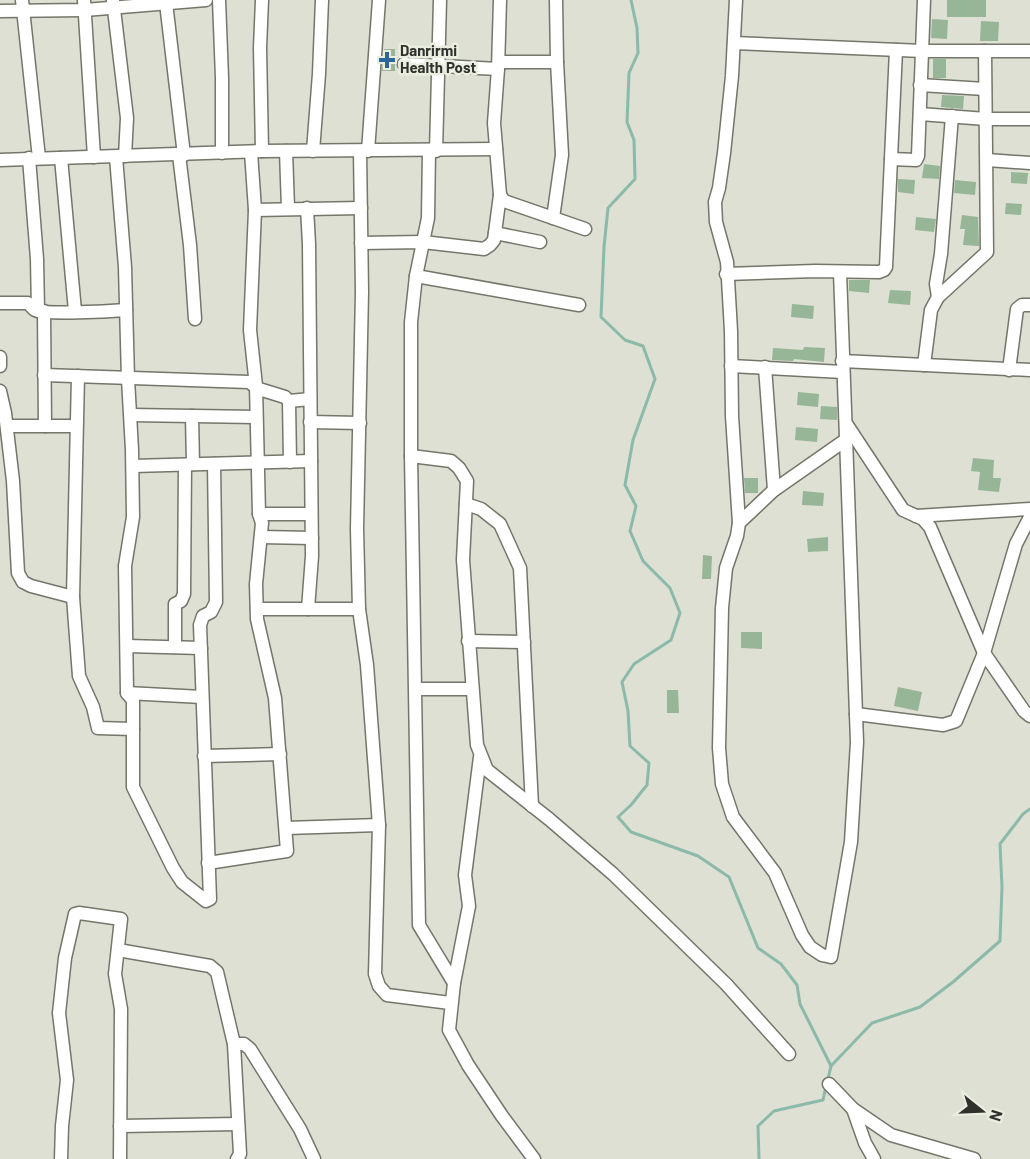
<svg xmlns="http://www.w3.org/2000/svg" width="1030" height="1159" font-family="Barlow,sans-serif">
<rect width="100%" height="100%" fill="#dde0d3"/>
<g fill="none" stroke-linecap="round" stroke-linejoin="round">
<g stroke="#8bbaaa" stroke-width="3">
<polyline points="631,0 637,28 638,53 629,73 627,122 634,140 635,179 608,208 604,247 601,317 625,340 643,346 655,379 633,440 625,485 636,506 630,531 643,561 670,588 680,613 671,640 634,664 622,682 628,711 630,746 649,763 647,785 631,805 618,817 631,832 698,856 729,877 758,948 781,964 797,985 800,1004 831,1066"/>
<polyline points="828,1079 831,1066 872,1023 920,1007 953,982 1000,941 1002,887 1000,844 1023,814 1030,809"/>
<polyline points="759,1159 758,1126 774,1111 823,1100 826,1086"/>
</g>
</g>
<g fill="#97b697">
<rect x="947" y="0" width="39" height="17"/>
<polygon points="932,19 948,20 947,39 931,38"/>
<polygon points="981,21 999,22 998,41 980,41"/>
<polygon points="384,49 395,49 395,71 382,71"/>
<rect x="933" y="59" width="13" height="19"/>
<polygon points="942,95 964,96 963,109 941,107"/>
<polygon points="924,164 940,166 939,179 922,178"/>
<polygon points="1011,172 1028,173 1027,184 1011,183"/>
<polygon points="898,179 915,180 914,194 898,192"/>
<polygon points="955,180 976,182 975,195 954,193"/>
<polygon points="1006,203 1022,204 1021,215 1005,214"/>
<polygon points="962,215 978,217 979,246 963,245 965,229 960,229"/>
<polygon points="916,217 936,219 934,232 915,230"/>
<polygon points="849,280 870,280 869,293 849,291"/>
<polygon points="890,290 911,291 910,305 888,303"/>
<polygon points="792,304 814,306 813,319 791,317"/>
<polygon points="804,347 825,348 824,362 794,359 793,361 772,360 773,348 803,350"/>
<polygon points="798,392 819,394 818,407 797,405"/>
<polygon points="821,406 837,407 837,420 820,419"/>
<polygon points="796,427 818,429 817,442 795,440"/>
<polygon points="973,458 994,460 993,478 1001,478 999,492 978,490 980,472 971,471"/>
<polygon points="744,478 758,478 758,493 745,493"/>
<polygon points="803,491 824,493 823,506 802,505"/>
<polygon points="828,537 828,551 808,552 807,539"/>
<polygon points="703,555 712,556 711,579 702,579"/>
<polygon points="741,632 762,632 762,649 741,648"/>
<polygon points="898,687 922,692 918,711 894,706"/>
<polygon points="667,690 678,690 679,713 667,713"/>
</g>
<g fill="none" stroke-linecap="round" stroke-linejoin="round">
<g stroke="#73766a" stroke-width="15">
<g id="street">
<polyline points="22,0 39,158"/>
<polyline points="84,0 94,157"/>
<polyline points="219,0 222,78 222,153"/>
<polyline points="736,0 732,76 724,153 719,188 715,202 716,222 727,262 731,331 732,416 739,523"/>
<polyline points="113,1 127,118 125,156"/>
<polyline points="166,3 184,155"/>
<polyline points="0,11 85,10 206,0"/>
<polyline points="734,43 923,51 1030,51"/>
<polyline points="499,62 557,62"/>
<polyline points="404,64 498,69 500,0"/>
<polyline points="498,69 494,123 500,195 504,201 585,229"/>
<polyline points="920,85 985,89"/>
<polyline points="920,114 986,119 1030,119"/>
<polyline points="262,151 260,48 262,0"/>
<polyline points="286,151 288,208"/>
<polyline points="313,151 319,74 322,0"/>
<polyline points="360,151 362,292 357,529 359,609 367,665 379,825 375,974 379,986 387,995 450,1003"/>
<polyline points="368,151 379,0"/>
<polyline points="429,151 428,218 416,276 411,322 411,456 419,925 454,983 449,1030 468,1065 502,1116 534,1159"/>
<polyline points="436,151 440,0"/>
<polyline points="179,155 190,245 195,319"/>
<polyline points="116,157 125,267 128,379 132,450 133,517 125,566 127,693 133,700 133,787 173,868 182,882 206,901 210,899 200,625 203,616 211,612 216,602 214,464"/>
<polyline points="29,158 37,259 38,311"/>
<polyline points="61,158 75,311"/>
<polyline points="891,159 916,160 918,156 924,0"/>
<polyline points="0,160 262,151 496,149"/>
<polyline points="987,160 1030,163"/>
<polyline points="307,208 309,244 312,556 308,609"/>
<polyline points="255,210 361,208"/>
<polyline points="553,218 562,155 557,62 556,0"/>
<polyline points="495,233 540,242"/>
<polyline points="361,243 423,242 484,249 490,245 494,240 500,195"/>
<polyline points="840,272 857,742 851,842 831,957 822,955 810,947 802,935 775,873 733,817 722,784 719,748 722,608 726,568 737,536 739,523 774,490 847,439"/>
<polyline points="726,274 815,271 879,272 884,270 886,267 896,50"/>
<polyline points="416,276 579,305"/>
<polyline points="938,297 936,284 941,254 952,116"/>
<path d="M0,303H28C30,305 32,308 35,310C45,315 112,311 126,310"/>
<polyline points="44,311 45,426"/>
<polyline points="0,357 0,366"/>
<polyline points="842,361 1030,370"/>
<polyline points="924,365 931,310 938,297 987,252 985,51"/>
<polyline points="731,366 843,372"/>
<polyline points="765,367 774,490"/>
<polyline points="1009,370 1017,309 1022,305 1030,305"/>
<polyline points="44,375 249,382 259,389 285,397 289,401 310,399"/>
<polyline points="78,376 73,597 79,676 93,707 98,728 133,729"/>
<polyline points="0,391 5,413 13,481 18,573 23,582 31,586 73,597"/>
<polyline points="289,401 290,462"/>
<polyline points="131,415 256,417"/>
<polyline points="192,416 193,464"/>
<polyline points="310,422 360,423"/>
<polyline points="847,425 903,510 923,519 930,527 984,653 1024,711 1030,716"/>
<polyline points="7,426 76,426"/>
<polyline points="411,456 451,461 459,468 467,481 463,560 477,745 487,770 549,819 613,874 726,984 789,1054"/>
<polyline points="133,466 311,461"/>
<polyline points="466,504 481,509 500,524 520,568 532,806"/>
<polyline points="259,514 311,514"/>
<polyline points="916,516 1030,509"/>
<polyline points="261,537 312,538"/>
<polyline points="257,609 359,609"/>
<polyline points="468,641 524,642"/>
<polyline points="127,646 201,648"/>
<polyline points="175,647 175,604 181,601 184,594 185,465"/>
<polyline points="416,689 472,689"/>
<polyline points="127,693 202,697"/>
<polyline points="856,714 943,725 956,721 984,653 1016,544 1030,517"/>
<polyline points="204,756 280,754"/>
<polyline points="286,828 379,825"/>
<polyline points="208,863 287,851 275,698 257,619 256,584 262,523 259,514 256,386 250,330 255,210 251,152"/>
<polyline points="118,950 210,966 217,972 234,1044 240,1154 237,1159"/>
<polyline points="454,983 469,906 465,875 480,757"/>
<polyline points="234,1044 244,1044 250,1049 300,1129 314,1159"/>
<polyline points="829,1084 853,1109 891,1135 974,1159"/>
<polyline points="853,1109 865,1143 874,1159"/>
<polyline points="120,1126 238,1124"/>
<polyline points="61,1159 62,1126 67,1080 59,1013 65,958 75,914 79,913 121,919 115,974 121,1009 120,1159"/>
</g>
</g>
<use href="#street" stroke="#fff" stroke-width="12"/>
</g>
<path fill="#2b679e" stroke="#eaeee0" stroke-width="2" d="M384 51h6v6h6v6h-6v6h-6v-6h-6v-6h6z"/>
<g text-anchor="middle" stroke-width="5" stroke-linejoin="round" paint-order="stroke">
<g font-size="15" font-weight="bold" fill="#30312c" stroke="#eaeee0" text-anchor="start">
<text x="400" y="56">Danrirmi<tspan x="400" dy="17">Health Post</tspan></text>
</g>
</g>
<g transform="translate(982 1111) rotate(108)" stroke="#eaeee0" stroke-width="4.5" paint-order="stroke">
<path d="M0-4.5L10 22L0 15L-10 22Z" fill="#30312c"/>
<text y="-9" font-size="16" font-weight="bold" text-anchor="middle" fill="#30312c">N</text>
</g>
</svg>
